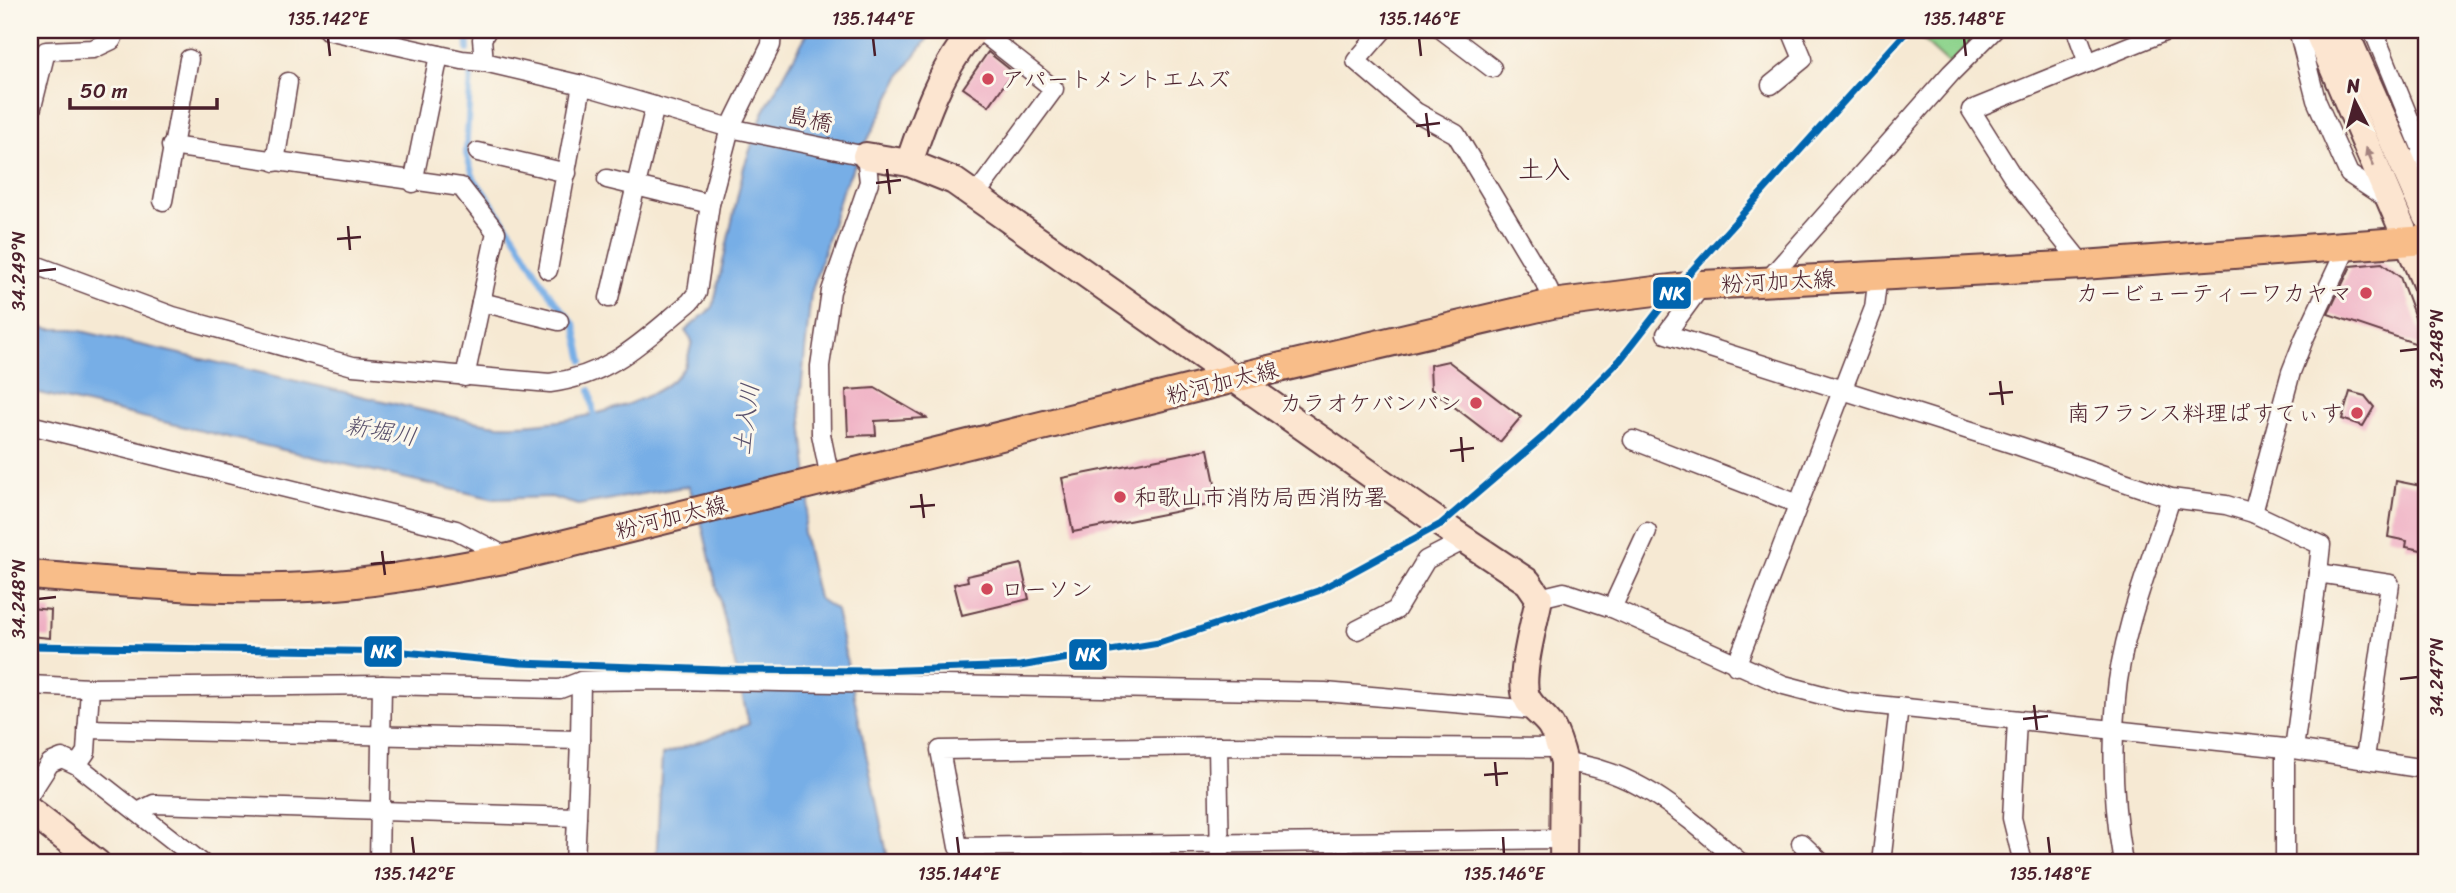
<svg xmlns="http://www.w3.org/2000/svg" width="2456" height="893" font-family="Sriracha,'Klee One',sans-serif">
<rect width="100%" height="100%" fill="#fbf7ec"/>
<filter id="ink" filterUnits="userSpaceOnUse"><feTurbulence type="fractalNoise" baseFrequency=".0143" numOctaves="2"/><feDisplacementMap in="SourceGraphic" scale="14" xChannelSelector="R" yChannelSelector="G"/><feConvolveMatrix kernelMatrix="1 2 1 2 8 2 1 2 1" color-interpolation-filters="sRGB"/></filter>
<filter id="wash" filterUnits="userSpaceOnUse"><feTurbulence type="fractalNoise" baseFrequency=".00686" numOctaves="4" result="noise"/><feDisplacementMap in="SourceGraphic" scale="28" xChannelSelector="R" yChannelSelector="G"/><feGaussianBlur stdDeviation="1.57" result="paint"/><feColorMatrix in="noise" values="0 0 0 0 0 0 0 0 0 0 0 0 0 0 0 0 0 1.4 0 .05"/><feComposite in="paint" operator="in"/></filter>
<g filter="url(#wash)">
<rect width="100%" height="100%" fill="#f6e9d3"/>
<polygon fill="#8dd38c" stroke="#6c795c" stroke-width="2" points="1928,30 1967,30 1975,37 1950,65 1920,38"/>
<path fill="#77aee6" stroke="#606688" stroke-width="2" d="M809,30H934L902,73L843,188L811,294L800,401L810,498L803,533L818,598L836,610L889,863H656L662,755L749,724L702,525L689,486L578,505L551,497L494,499L30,391V324L51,329H72L439,414C459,418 479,423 498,425C544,428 658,409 684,367C688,360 690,349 692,341L685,331L713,307L744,167L763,113Z"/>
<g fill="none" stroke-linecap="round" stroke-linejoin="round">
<g stroke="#77aee6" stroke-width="6">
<polyline points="467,30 468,50"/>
<polyline points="471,71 466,154 474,178 515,236 547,290 575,325 583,361"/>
<polyline points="590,390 595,420"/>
</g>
</g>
<g id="blocks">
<g fill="#efadc2">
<polygon points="988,52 1013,72 989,106 963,88"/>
<polygon points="2382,263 2400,277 2426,347 2328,314 2351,266"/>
<polygon points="1448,361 1521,417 1500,442 1431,389 1430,365"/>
<polygon points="875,388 926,418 875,421 876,435 848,436 846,390"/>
<polygon points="2350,392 2365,396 2374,407 2363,426 2342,419"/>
<polygon points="1208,449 1219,503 1073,532 1062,478"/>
<polygon points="2396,481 2426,487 2426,551 2406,547 2407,541 2388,537"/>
<polygon points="1021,564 1029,599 962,615 954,584 968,581 967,576"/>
<polygon points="30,608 51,610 50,638 30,636"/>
</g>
</g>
</g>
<g filter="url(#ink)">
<use href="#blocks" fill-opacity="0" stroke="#643d44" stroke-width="2"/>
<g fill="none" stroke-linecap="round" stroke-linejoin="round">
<g stroke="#643d44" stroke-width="21">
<g id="street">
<polyline points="327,30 462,60 484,62"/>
<polyline points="487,30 482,39 484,62 582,85"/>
<polyline points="1383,30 1356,61 1416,112 1456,134 1548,288 1552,304"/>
<polyline points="1442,30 1492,68"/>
<polyline points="2076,30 2088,63"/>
<polyline points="2298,30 2316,100 2349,174 2387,199"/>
<polyline points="2373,30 2422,150 2409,180"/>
<polyline points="1771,85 1803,59 1791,30"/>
<polyline points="30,115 46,51 93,49 112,40 116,30"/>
<polyline points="171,146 461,187 496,232 465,377"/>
<polyline points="478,152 567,173"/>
<polyline points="275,162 288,82"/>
<polyline points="607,179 710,204"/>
<polyline points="413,183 439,55"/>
<polyline points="975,196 1054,89 979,30"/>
<polyline points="163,201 189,59"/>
<path d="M30,263L173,316L353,366L550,383C612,375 644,340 690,302L697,293L710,204L730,128L771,45L772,30"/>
<polyline points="2083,265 2015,180 1971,110 2169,30"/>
<polyline points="548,270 582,85 730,128 866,156 869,182 831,291 820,366 821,434 830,478"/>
<polyline points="1768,280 1951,73 1994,30"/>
<polyline points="1702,285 1666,334 2019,446 2171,498 2226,505 2253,513 2321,545 2318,573"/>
<polyline points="609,298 655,106"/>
<polyline points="481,302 559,321"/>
<polyline points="30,425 456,530 509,558"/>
<polyline points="1633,440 1798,504"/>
<polyline points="2253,513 2291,372 2304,339 2347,247"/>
<polyline points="1539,598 1564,592 1612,608 1784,685 1849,702 2294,749 2426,769"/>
<polyline points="1612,608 1647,532"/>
<polyline points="1357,630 1396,610 1426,560 1465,540"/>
<polyline points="1736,666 1874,308 1878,275"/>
<polyline points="30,685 90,688 382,685 560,689 581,681 669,680 1325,692 1535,710"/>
<polyline points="2017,720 2012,818 2023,863"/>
<polyline points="87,729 580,740 581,681"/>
<polyline points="1218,746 940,750 958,847 1563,839"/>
<polyline points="2294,749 2318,573 2390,584 2365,758"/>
<path d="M1564,762C1637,769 1688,818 1741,863"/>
<polyline points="77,765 202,863"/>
<polyline points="30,794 50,763 62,758 77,765 86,752 90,688"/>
<polyline points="138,812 154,804 577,817 580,740"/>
<polyline points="1801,843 1822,863"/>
<polyline points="379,863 382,685"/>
<polyline points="575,863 577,817"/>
<polyline points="1220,863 1218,746 1561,748"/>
<polyline points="1881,863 1899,707"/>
<path d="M2123,863C2114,810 2111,752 2116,699C2121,633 2151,561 2171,498"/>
<polyline points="2285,863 2285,750"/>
</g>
</g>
<g stroke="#643d44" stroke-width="30">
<g id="secondary">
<polyline points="2317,30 2426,284"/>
<polyline points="2344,30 2426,216"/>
<path d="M866,156L909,163L954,181L1441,524L1528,582L1539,598C1535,621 1519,675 1526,696C1531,709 1544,715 1551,726C1557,736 1561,750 1564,762L1563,863"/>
<path d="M909,163C924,118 942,65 975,30"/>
<polyline points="30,811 97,863"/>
</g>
</g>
<g stroke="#643d44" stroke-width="32">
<path id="primary" d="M30,575C121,582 216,592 308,587C375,584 443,570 509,558L1235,378L1552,304L1702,285L2083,265L2426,240"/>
</g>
<use href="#street" stroke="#fff" stroke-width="18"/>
<use href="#secondary" stroke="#fce5d0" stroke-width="26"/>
<use href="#primary" stroke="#f8bd89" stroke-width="28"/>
<g stroke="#fbf7ec" stroke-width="12">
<polyline id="rail-1" points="30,646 404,652 520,663 720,670 876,671 1020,666 1159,643 1318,591 1441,524 1543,437 1620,360 1677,287 1908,30"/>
</g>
<use href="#rail-1" stroke="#0065af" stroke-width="7"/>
</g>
<defs><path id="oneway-solid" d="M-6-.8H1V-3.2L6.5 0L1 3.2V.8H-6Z" transform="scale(1.75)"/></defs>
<use fill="#a3827e" href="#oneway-solid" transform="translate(2370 157) rotate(-113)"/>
</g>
<path fill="none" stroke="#4a1f2b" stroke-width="2.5" d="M328,38L330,56M873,38L875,56M1419,38L1421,56M1964,38L1966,56M1426,113L1429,137M1416,126L1440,123M887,169L890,194M876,183L901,180M348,226L350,250M337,239L361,237M38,271L56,269M2400,351L2418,349M2000,381L2003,405M1989,394L2013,392M1461,437L1463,462M1450,451L1474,448M921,494L924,518M910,507L935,505M382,551L385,575M371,564L395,562M38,599L56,597M2400,679L2418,677M2034,705L2037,730M2023,719L2048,716M1495,762L1497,786M1484,775L1508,773M412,837L414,854M957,837L959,854M1503,837L1504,854M2048,837L2050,854"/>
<g fill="#d1495b" stroke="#fbf7ec" stroke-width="2.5">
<circle cx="988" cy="79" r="7"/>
<circle cx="2366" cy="293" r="7"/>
<circle cx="1476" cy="403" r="7"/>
<circle cx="2357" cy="413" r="7"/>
<circle cx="1120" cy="497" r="7"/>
<circle cx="987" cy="589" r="7"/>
</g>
<g text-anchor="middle" stroke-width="6" stroke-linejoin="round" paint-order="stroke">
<g font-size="23" fill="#4a1f2b" stroke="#fbf7ec" text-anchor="start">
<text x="1002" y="87">アパートメントエムズ</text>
<text x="2352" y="301" text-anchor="end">カービューティーワカヤマ</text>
<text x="1462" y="411" text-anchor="end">カラオケバンバン</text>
<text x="2343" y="421" text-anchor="end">南フランス料理ぱすてぃす</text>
<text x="1134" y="505">和歌山市消防局西消防署</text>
<text x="1001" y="597">ローソン</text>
</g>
<g font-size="23" fill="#4a1f2b" stroke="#fbf7ec">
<text transform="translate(810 119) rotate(12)" y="8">島橋</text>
<text transform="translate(1778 281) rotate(-3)" y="8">粉河加太線</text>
<text transform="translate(1222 382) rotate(-14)" y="8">粉河加太線</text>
<text transform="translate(671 517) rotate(-14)" y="8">粉河加太線</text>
</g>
<g font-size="24" font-style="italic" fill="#5a516c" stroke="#fbf7ec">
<text transform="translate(746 419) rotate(-83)" y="8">土入川</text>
<text transform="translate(381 431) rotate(10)" y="8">新堀川</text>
</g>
<g font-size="26" fill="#4a1f2b" stroke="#fbf7ec">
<text x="1544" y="178">土入</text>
</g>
</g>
<g stroke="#fbf7ec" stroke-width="2.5">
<rect x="1652" y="276" width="40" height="34" rx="7" fill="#0065af"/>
<rect x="363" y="635" width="40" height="33" rx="7" fill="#0065af"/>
<rect x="1068" y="638" width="40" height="33" rx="7" fill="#0065af"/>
</g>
<g font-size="19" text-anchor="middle" font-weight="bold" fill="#fff">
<text x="1672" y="300">NK</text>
<text x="383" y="658">NK</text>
<text x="1088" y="661">NK</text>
</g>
<rect width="2456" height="893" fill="none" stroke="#fbf7ec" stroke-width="77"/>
<g transform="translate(2355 102) rotate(354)" stroke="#fbf7ec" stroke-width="5" paint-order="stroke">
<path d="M0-5L12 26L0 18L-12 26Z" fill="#4a1f2b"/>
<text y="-10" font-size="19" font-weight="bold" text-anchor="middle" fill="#4a1f2b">N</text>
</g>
<path d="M70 98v10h147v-10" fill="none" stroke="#4a1f2b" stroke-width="3.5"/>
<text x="80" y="98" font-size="21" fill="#4a1f2b" stroke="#fbf7ec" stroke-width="5" paint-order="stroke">50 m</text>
<rect x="38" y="38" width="2380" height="816" fill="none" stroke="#4a1f2b" stroke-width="2.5"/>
<g font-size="18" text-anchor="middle" fill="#4a1f2b">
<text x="328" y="25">135.142°E</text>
<text x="873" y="25">135.144°E</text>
<text x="1419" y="25">135.146°E</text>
<text x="1964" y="25">135.148°E</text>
<text transform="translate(19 271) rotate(-90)" y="6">34.249°N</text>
<text transform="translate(2437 349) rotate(-90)" y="6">34.248°N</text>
<text transform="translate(19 599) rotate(-90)" y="6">34.248°N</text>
<text transform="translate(2437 677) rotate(-90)" y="6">34.247°N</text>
<text x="414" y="880">135.142°E</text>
<text x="959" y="880">135.144°E</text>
<text x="1504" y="880">135.146°E</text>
<text x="2050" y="880">135.148°E</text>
</g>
</svg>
